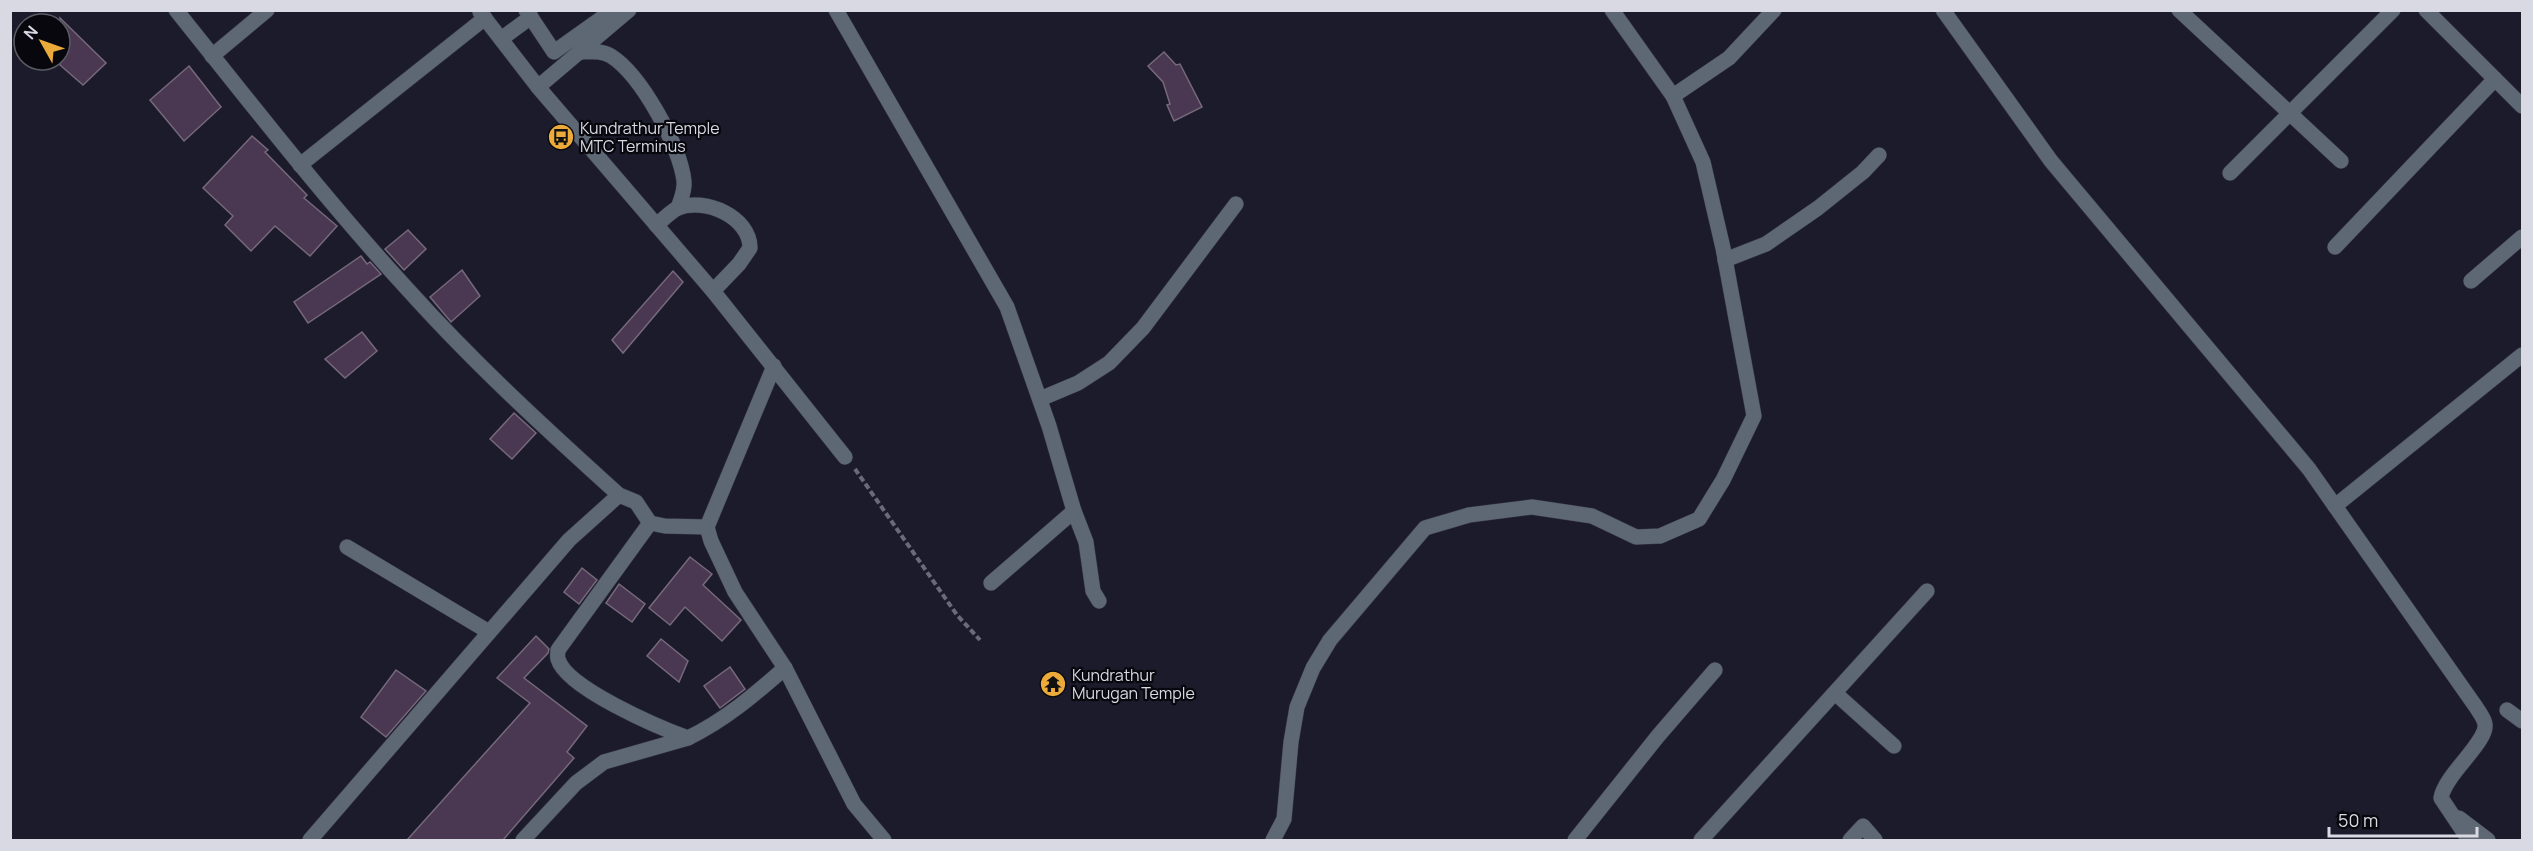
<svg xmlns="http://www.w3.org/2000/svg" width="2533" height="851" font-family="Manrope,sans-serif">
<rect width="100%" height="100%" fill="#1c1b2b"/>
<g fill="#4a3752" stroke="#75697a" stroke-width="1.5">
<polygon points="60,18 106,63 83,85 60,65"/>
<polygon points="1164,52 1176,65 1180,64 1202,107 1174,121 1167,105 1170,104 1163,82 1148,66"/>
<polygon points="189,66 221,107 184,141 150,100"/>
<polygon points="252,136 268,150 265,152 307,195 304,198 337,226 310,256 275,226 251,251 225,225 233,216 203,188"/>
<polygon points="408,230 426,249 404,270 385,249"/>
<polygon points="361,256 367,264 370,262 381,274 308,323 294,302"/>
<polygon points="462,270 480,296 451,322 430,297"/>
<polygon points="673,271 683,282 623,353 612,340"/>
<polygon points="362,332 377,351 345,378 325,359"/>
<polygon points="514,413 536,433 512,459 490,439"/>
<polygon points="690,557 712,574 703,585 741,620 722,641 685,607 670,625 649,608"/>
<polygon points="582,568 597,580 579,604 564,592"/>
<polygon points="619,584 645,604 632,622 606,603"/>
<polygon points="536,636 549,649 548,653 524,678 587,726 567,752 574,758 503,840 407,840 530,703 497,678"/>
<polygon points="661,639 688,661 679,682 647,656"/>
<polygon points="730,667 745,689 720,708 704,686"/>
<polygon points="396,670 426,691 386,737 361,717"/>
</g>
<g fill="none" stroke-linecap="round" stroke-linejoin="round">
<g stroke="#363645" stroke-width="16">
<g id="minor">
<path d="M176,10C253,106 328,203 411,293C476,365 547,430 619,495L636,502L650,523L665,526L707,527"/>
<polyline points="526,10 554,52 613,10"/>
<polyline points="836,10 1007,307 1049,426 1074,511 1086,542 1093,591 1099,601"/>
<path d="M1943,10L2051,161L2309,469L2476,707C2479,712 2484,718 2485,724C2488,742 2445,774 2441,798L2469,840"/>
<polyline points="2179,10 2341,161"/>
<polyline points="2426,10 2522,106"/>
<polyline points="480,12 538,87 629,10"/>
<polyline points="501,39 531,17"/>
<path d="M579,52C590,52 601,50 611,56C641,75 680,146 684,181C685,191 681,199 678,208"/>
<polyline points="212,56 267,10"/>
<polyline points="538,87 713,291 845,457"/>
<polyline points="1673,96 1729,58 1774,10"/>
<polyline points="300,165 485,18"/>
<polyline points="2230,173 2393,10"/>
<path d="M656,225C663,220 671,211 678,208C705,197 750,217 750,248L739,264L713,291"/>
<polyline points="2335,247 2495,79"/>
<polyline points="1725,260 1766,244 1818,208 1863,172 1879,155"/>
<polyline points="2471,281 2522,237"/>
<polyline points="774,366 707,527 711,541 735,592 785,668 854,804 884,840"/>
<polyline points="1040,399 1078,383 1109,363 1143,328 1236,204"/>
<polyline points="2335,506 2522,355"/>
<path d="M650,523L558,650C558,653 557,656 558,659C566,688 660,728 688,738C725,720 754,695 785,668"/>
<polyline points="347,547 489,632"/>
<polyline points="991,583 1074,511"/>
<polyline points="1835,693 1894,746"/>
<polyline points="2507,710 2522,721"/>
<polyline points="2459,818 2488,840"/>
<polyline points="310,840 569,540 619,495"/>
<polyline points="523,840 576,783 604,762 688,738"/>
<polyline points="1273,840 1284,819 1291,742 1297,707 1313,668 1330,640 1425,528 1469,515 1532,507 1592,516 1636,537 1660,536 1699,519 1723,480 1754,416 1723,248 1703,162 1673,96 1612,10"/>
<polyline points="1575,840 1658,736 1715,670"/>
<polyline points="1701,840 1927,591"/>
<polyline points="1850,840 1863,826 1875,840"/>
</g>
</g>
<polyline stroke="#6b6a78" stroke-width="4" stroke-dasharray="6 3" stroke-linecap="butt" points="855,469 957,615 980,640"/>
<use href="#minor" stroke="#5e6875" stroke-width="15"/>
</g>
<defs>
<g id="bus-disc" transform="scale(1.35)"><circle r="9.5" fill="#ebaa39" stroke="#07070d"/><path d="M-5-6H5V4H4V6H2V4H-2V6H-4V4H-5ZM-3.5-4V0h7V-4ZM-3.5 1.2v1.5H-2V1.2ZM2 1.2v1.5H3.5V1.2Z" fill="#111"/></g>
<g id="temple-disc" transform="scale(1.35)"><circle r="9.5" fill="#ebaa39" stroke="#07070d"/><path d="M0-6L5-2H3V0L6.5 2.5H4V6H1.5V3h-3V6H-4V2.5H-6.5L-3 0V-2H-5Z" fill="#111"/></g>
</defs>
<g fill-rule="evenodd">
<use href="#bus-disc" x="561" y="137"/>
<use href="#temple-disc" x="1053" y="684"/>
</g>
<g text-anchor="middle" stroke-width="4.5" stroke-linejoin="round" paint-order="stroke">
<g font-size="16" fill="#d9d9e4" stroke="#07070d" text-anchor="start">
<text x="580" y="134">Kundrathur Temple<tspan x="580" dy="18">MTC Terminus</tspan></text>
<text x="1072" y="681">Kundrathur<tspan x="1072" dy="18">Murugan Temple</tspan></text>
</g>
</g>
<rect width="2533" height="851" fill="none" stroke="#d9d9e4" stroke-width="24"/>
<g transform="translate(42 42) rotate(310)"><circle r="28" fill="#07070d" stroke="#5b5b63" stroke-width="1.5"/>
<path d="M0-4.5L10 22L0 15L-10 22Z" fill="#ebaa39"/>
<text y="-9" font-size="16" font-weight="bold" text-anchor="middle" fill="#d9d9e4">N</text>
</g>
<path d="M2329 827v9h148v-9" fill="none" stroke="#d9d9e4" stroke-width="3"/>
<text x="2338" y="827" font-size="18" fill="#d9d9e4" stroke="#07070d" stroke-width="4.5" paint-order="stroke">50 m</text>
</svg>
